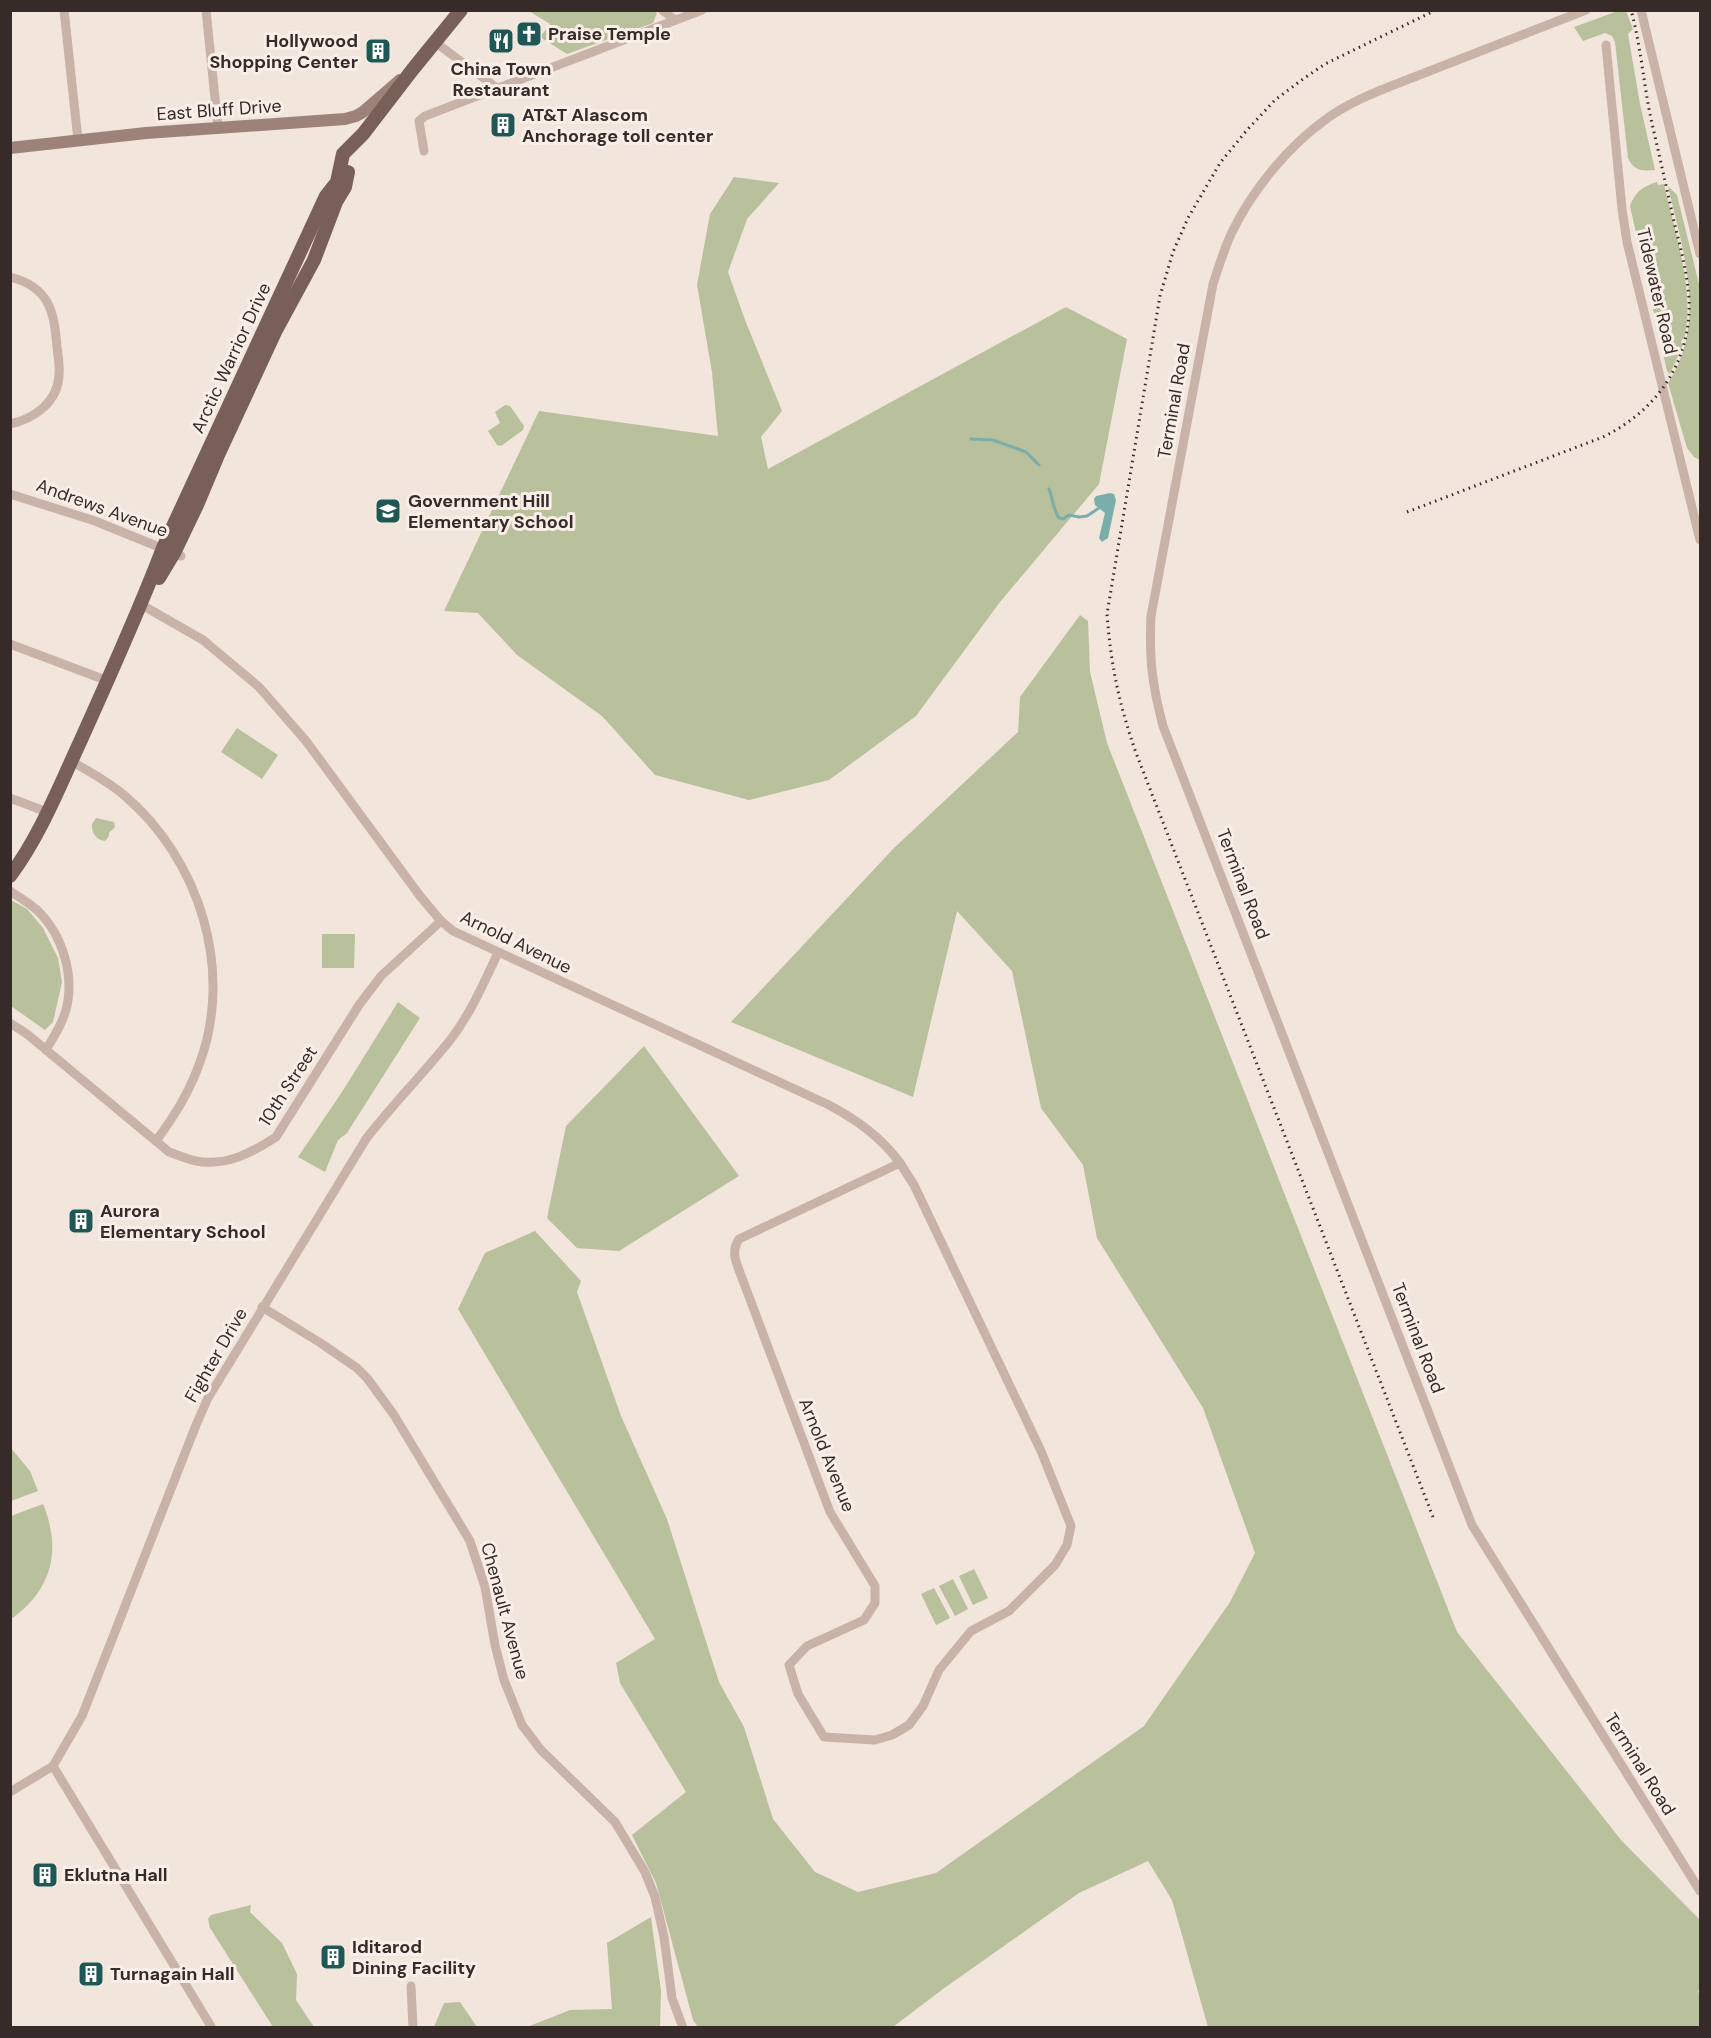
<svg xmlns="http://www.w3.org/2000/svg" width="1711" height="2038" font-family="'DM Sans',sans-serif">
<rect width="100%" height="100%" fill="#f1e5dc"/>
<g fill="#b9c09c">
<polygon points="653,10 657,13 653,23 567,54 540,37 550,24 529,11"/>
<path d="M1618,11H1626L1633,29L1628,34L1640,104L1655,170C1642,171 1634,171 1628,158L1615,42L1612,36L1605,33L1583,41L1574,27Z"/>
<polygon points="734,177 779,183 747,219 728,272 745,320 782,411 761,437 768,469 1066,307 1127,339 1099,484 1000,602 916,716 829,780 749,800 655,775 602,716 517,655 478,613 444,611 539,411 718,436 712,372 697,285 710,214"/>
<path d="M1657,182L1658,185L1664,184C1674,229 1696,293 1684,339H1682L1681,343L1683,344L1670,374L1667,371L1630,206C1635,192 1643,186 1657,182Z"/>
<path d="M1668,186L1677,195L1700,288V460L1694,457L1687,448L1668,383C1708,323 1683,251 1668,186Z"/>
<polygon points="505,405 510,406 524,426 523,430 501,446 497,445 488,431 500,423 495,412"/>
<polygon points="1080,615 1088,621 1090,672 1107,743 1457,1632 1621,1840 1700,1920 1700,1988 1698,1991 1700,1997 1700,2027 1208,2027 1172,1900 1148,1861 1079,1893 943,1989 893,2027 698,2027 693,2020 656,1883 632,1835 686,1792 620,1683 616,1663 655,1639 458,1309 485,1253 535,1231 581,1281 577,1292 621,1416 667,1519 719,1682 744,1727 773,1819 815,1872 858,1892 936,1873 1144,1726 1230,1602 1255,1553 1203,1408 1097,1238 1083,1165 1041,1108 1012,971 957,911 913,1097 731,1022 894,848 1018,732 1020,697"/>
<polygon points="237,728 278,755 262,779 221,752"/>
<path d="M96,818L114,822L115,827L109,833V836L105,841C96,840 91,832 92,824Z"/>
<polygon points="11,900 27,909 43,928 58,958 62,982 53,1022 45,1030 11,1006"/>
<polygon points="322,934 355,934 354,968 322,968"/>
<polygon points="398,1002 420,1018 347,1133 338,1140 325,1172 298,1157 342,1092"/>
<polygon points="644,1046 739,1176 619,1251 577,1248 547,1218 566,1126"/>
<polygon points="10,1447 30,1471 38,1491 11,1501"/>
<path d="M43,1504C62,1550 52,1590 11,1619V1516Z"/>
<polygon points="974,1569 988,1598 973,1605 959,1576"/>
<polygon points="953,1579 968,1609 955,1616 939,1586"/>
<polygon points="934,1588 950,1618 936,1625 921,1594"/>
<polygon points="251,1905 250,1912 282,1943 297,1974 296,2000 314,2027 273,2027 210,1928 208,1919 211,1915"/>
<polygon points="651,1917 661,1991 660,2027 527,2027 570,2010 612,2009 607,1943"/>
<polygon points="460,2002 477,2027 434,2027 444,2003"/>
</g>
<polygon fill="#7baeaa" points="1110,493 1114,494 1116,500 1108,538 1102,542 1099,538 1105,513 1095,505 1094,499 1096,496"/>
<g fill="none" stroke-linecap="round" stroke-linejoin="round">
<g stroke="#7baeaa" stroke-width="3">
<polyline points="971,439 993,440 1026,452 1039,465"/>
<path d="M1049,489C1053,499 1053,510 1059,518L1063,519L1069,515L1079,517L1087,516L1099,508"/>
</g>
<g stroke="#c9b3a8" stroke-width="9">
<polyline points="64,10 78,140"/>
<polyline points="206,10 218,128"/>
<polyline points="662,10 675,20"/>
<path d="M1586,10L1386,88C1366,96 1346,105 1329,117C1289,145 1253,189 1232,232C1224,249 1219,266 1213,284L1151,616C1149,659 1152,684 1163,726L1472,1525L1700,1891"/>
<polyline points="1641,10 1700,254"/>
<polyline points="436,43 497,88"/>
<polyline points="1606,45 1622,209 1627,242 1700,540"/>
<polyline points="424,151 419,121 425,116 702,10"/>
<path d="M10,277C50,287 54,312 57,347C58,356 60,366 59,375C58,402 34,419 10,424"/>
<polyline points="10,494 95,521 181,556"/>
<path d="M142,605L203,640L259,687L306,741L420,896L441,921L453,931L829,1105C857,1120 881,1137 900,1163"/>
<polyline points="10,644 108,681"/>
<path d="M71,761C90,772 109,782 125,796C199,859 234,969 200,1062C189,1093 175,1115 156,1141"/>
<polyline points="10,798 47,812"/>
<path d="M10,891C19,897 29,903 37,910C63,935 76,978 65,1013C61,1026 53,1038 46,1050"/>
<path d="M10,1023L27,1034L169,1152C178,1155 187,1159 196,1161C226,1167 253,1152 276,1137L359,1005L381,976L441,921"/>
<path d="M900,1163L914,1185L1041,1451L1071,1526L1067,1545L1055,1565L1009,1611L971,1631L939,1670L923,1706L909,1725L892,1735L875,1740L824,1737L798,1694L789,1665L807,1646L864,1620L875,1603V1586L830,1512L742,1278C737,1264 730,1253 739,1239Z"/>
<polyline points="262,1307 319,1342 357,1368 367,1378 394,1415 470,1541 485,1587 495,1645 504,1680 522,1725 541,1750 615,1822 645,1872 655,1897 664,1937 672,1998 683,2028"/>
<polyline points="53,1766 212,2028"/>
<path d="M10,1792L53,1766L82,1716L196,1425L208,1398L366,1139C393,1104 424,1073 451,1039C471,1013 484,982 498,953"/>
<polyline points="411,1986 413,2028"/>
</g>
<polyline stroke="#9d8279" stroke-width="12" points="10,148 146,133 345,119 356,116 363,112 400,80"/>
<g stroke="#786059" stroke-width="14">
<polyline points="159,578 174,553 197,505 218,455 275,332 314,260 336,202 345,187 348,172"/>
<path d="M10,876C40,836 59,787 80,742C109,677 138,614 163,548L326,196L337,182L343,154L363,134L413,69L461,10"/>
</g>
<g stroke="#362b28" stroke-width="3" stroke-dasharray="1.5 4.5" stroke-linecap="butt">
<path d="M1407,512L1603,437C1658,410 1692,360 1689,298C1687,273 1681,249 1675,226C1668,194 1661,163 1654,132C1644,92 1642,50 1631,10"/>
<path d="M1433,1517L1136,753C1119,704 1111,666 1107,614L1160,296L1173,252L1188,218L1220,163L1247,130L1275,100L1303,79L1325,64L1436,10"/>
</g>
</g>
<defs>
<g id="church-square" transform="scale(1.35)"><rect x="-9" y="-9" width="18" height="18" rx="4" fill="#1e5753" stroke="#f9efe8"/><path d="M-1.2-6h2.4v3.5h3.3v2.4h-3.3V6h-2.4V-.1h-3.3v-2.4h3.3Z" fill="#fff"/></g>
<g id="restaurant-square" transform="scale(1.35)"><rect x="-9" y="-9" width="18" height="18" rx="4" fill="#1e5753" stroke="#f9efe8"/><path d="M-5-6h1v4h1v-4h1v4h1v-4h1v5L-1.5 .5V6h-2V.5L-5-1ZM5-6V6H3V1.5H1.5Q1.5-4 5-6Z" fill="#fff"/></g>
<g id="building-square" transform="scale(1.35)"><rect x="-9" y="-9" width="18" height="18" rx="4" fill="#1e5753" stroke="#f9efe8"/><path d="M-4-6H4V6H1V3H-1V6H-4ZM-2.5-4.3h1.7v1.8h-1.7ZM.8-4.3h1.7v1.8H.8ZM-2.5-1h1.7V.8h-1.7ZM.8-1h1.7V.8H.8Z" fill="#fff"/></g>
<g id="school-square" transform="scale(1.35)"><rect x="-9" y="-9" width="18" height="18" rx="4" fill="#1e5753" stroke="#f9efe8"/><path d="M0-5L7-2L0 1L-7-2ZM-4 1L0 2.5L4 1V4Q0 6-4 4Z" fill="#fff"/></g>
</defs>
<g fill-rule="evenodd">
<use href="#church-square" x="529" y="34"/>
<use href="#restaurant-square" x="501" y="41"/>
<use href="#building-square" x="378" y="51"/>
<use href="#building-square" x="503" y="125"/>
<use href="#school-square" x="388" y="511"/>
<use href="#building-square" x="81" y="1221"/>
<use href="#building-square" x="45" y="1875"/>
<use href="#building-square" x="333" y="1957"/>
<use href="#building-square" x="91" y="1974"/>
</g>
<g text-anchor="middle" stroke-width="6" stroke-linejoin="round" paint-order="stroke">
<g font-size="18" font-weight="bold" fill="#362b28" stroke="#f9efe8" text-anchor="start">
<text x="548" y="40">Praise Temple</text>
<text x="358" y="47" text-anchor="end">Hollywood<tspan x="358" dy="21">Shopping Center</tspan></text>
<text x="501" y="75" text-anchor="middle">China Town<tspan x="501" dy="21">Restaurant</tspan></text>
<text x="522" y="121">AT&amp;T Alascom<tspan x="522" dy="21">Anchorage toll center</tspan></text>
<text x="408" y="507">Government Hill<tspan x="408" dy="21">Elementary School</tspan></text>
<text x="100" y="1217">Aurora<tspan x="100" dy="21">Elementary School</tspan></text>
<text x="64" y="1881">Eklutna Hall</text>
<text x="352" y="1953">Iditarod<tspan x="352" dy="21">Dining Facility</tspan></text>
<text x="110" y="1980">Turnagain Hall</text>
</g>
<g font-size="18" fill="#362b28" stroke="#f9efe8">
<text transform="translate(219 110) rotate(-4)" y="6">East Bluff Drive</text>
<text transform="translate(1657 291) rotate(77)" y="6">Tidewater Road</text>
<text transform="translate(231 358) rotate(-65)" y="6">Arctic Warrior Drive</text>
<text transform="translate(1174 401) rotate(-80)" y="6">Terminal Road</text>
<text transform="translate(102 508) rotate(20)" y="6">Andrews Avenue</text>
<text transform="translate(1243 884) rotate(69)" y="6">Terminal Road</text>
<text transform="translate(516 942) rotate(26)" y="6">Arnold Avenue</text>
<text transform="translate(288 1086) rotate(-57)" y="6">10th Street</text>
<text transform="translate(1418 1338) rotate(69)" y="6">Terminal Road</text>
<text transform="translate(216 1355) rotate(-60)" y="6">Fighter Drive</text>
<text transform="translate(827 1455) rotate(68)" y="6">Arnold Avenue</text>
<text transform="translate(505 1611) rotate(75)" y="6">Chenault Avenue</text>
<text transform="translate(1640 1764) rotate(58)" y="6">Terminal Road</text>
</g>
</g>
<rect width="1711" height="2038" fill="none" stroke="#362b28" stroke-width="24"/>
</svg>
